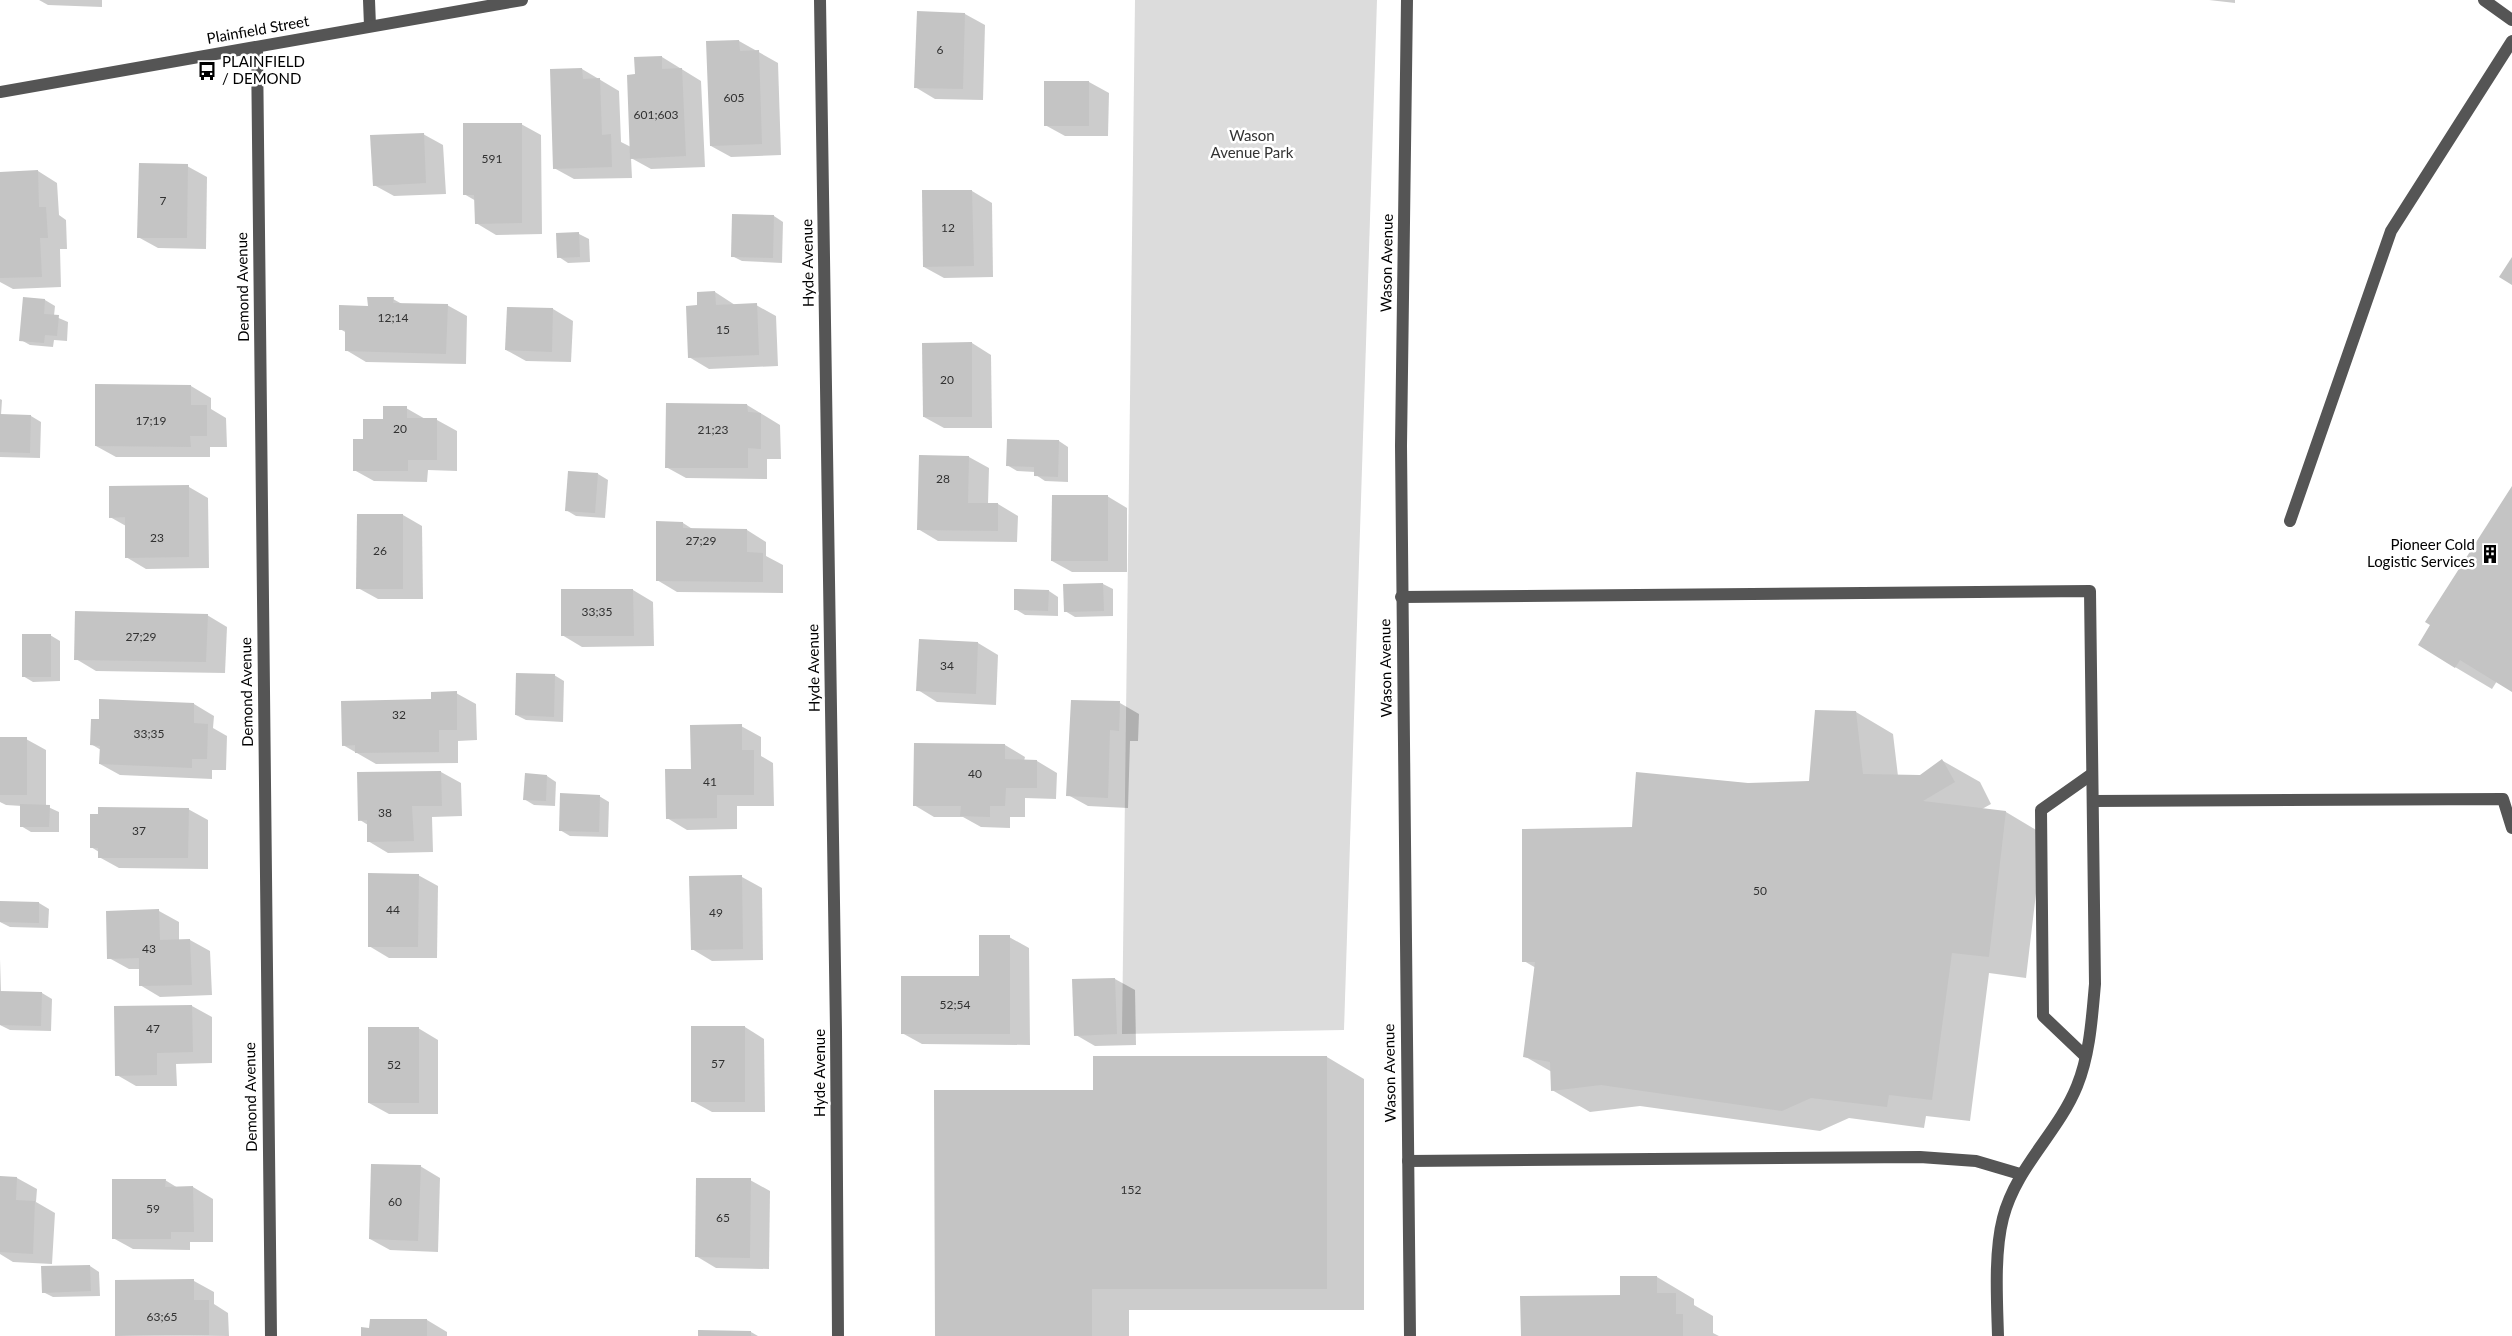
<svg xmlns="http://www.w3.org/2000/svg" width="2512" height="1336" font-family="Lato,sans-serif">
<rect width="100%" height="100%" fill="#fff"/>
<polygon fill="#dcdcdc" points="1135,0 1377,0 1344,1030 1122,1034"/>
<g fill="#0003">
<polygon points="39,0 102,0 102,7 48,5"/>
<polygon points="2209,0 2235,0 2235,3"/>
<polygon points="965,14 985,25 983,100 935,99 915,87"/>
<polygon points="739,41 778,63 781,155 731,157 711,146 707,42"/>
<polygon points="662,57 701,81 705,167 651,169 631,158 632,178 574,179 554,168 582,69 619,91 621,142 631,147 636,76"/>
<polygon points="1089,82 1109,93 1108,136 1065,136 1045,125"/>
<polygon points="521,124 541,135 542,234 496,235 476,223 476,201 464,194"/>
<polygon points="423,134 443,145 446,194 394,196 374,185"/>
<polygon points="187,166 207,177 206,249 158,248 138,237"/>
<polygon points="38,171 57,183 59,215 66,220 67,249 60,249 61,287 13,289 0,282 0,173"/>
<polygon points="972,191 992,203 993,277 944,278 924,267"/>
<polygon points="774,216 783,222 782,263 742,261 732,256"/>
<polygon points="579,234 589,239 590,262 568,263 559,257"/>
<polygon points="715,292 735,305 756,305 776,316 778,366 709,369 689,357 698,307"/>
<polygon points="24,299 45,300 55,306 54,316 68,322 67,341 54,340 53,347 30,345 21,340"/>
<polygon points="393,299 402,304 447,305 467,316 466,364 366,362 346,350 347,333 340,329 369,308"/>
<polygon points="553,309 573,321 571,362 526,361 506,350"/>
<polygon points="972,343 991,355 992,428 944,428 924,417"/>
<polygon points="191,386 211,398 211,409 226,418 227,447 210,447 210,457 116,457 96,446"/>
<polygon points="0,399 2,400 1,415 31,416 41,422 40,458 0,457"/>
<polygon points="747,405 780,425 781,459 767,459 767,479 686,478 666,467"/>
<polygon points="406,408 427,420 437,420 457,431 457,471 428,470 427,482 374,481 354,470 364,441 384,421"/>
<polygon points="1059,441 1068,447 1068,482 1045,481 1036,475 1035,472 1017,471 1007,465"/>
<polygon points="969,457 989,468 988,504 998,504 1018,516 1017,542 938,541 918,529"/>
<polygon points="569,472 598,474 608,480 605,518 576,516 566,510"/>
<polygon points="189,487 208,498 209,568 146,569 126,557 126,526 110,517"/>
<polygon points="2512,488 2512,691 2497,681 2492,689 2455,667"/>
<polygon points="1107,496 1127,508 1127,572 1072,572 1052,561"/>
<polygon points="403,515 422,526 423,599 378,599 358,588"/>
<polygon points="683,523 694,530 747,530 766,542 766,556 783,565 783,593 677,592 657,580"/>
<polygon points="1103,584 1113,589 1113,616 1075,617 1065,611"/>
<polygon points="633,590 653,602 654,646 582,647 562,635"/>
<polygon points="1049,591 1058,597 1058,616 1025,615 1015,609"/>
<polygon points="207,615 227,627 225,673 96,671 76,659"/>
<polygon points="50,635 60,641 60,681 33,682 23,676"/>
<polygon points="920,640 978,643 998,655 996,705 937,702 918,690"/>
<polygon points="554,675 564,681 563,722 526,720 516,715"/>
<polygon points="456,693 476,704 477,740 458,741 458,763 376,764 343,745 432,700"/>
<polygon points="101,700 194,704 214,716 213,728 227,736 226,770 212,770 212,779 120,775 100,764 101,750 91,744 100,721"/>
<polygon points="1120,703 1139,714 1138,741 1130,741 1128,808 1088,806 1068,795"/>
<polygon points="1856,712 1893,734 1898,776 1920,776 1943,761 1980,782 1991,804 1982,809 2006,812 2043,834 2026,978 1989,973 1970,1121 1926,1116 1924,1128 1849,1118 1820,1131 1640,1106 1590,1112 1552,1090 1552,1072 1524,1056 1536,968 1524,961 1633,828 1748,784 1810,782"/>
<polygon points="741,726 761,737 761,756 773,763 774,806 737,806 737,829 687,830 667,818 692,770"/>
<polygon points="0,739 26,739 46,750 46,806 59,812 59,832 31,832 21,826 22,806 6,805 0,802"/>
<polygon points="1005,745 1025,757 1024,761 1037,761 1057,773 1056,799 1025,798 1025,817 1010,817 1010,828 981,827 963,817 934,817 914,805"/>
<polygon points="441,772 461,783 462,816 432,817 433,852 388,853 368,841 368,825 360,820"/>
<polygon points="547,776 556,782 555,806 534,805 524,799"/>
<polygon points="599,796 609,802 608,837 570,836 560,830"/>
<polygon points="188,809 208,820 208,869 119,868 99,857 99,852 91,847"/>
<polygon points="418,875 438,886 437,958 389,958 369,946"/>
<polygon points="742,877 762,888 763,960 712,961 692,949"/>
<polygon points="39,903 49,909 48,928 10,927 0,922"/>
<polygon points="159,911 179,922 179,941 190,940 210,951 212,995 160,997 140,985 140,969 129,969 109,958"/>
<polygon points="1009,937 1029,948 1030,1045 922,1044 902,1033 980,977"/>
<polygon points="0,959 1,992 42,993 52,999 51,1031 10,1030 0,1025"/>
<polygon points="1115,979 1135,990 1136,1045 1095,1046 1076,1035"/>
<polygon points="192,1006 212,1017 212,1063 176,1064 177,1086 136,1086 117,1075"/>
<polygon points="745,1027 764,1039 765,1112 712,1112 692,1101"/>
<polygon points="418,1028 438,1040 438,1114 389,1114 369,1103"/>
<polygon points="1327,1057 1364,1079 1364,1310 1129,1310 1129,1336 936,1336 1095,1091"/>
<polygon points="420,1166 440,1178 438,1252 390,1250 370,1239"/>
<polygon points="0,1177 17,1178 37,1189 36,1202 55,1213 52,1264 13,1262 0,1254"/>
<polygon points="165,1180 178,1188 193,1187 213,1199 213,1242 190,1242 190,1250 133,1249 113,1238"/>
<polygon points="750,1180 770,1191 769,1269 716,1268 696,1256"/>
<polygon points="90,1266 99,1272 100,1296 53,1297 43,1292"/>
<polygon points="1657,1277 1694,1299 1694,1305 1713,1316 1713,1333 1719,1336 1522,1336 1621,1296"/>
<polygon points="194,1281 214,1292 214,1304 228,1313 229,1336 117,1335"/>
<polygon points="427,1320 447,1332 447,1336 362,1336 370,1329"/>
<polygon points="751,1332 758,1336 699,1336"/>
</g>
<g fill="#c4c4c4">
<polygon points="917,11 965,13 963,89 914,88"/>
<polygon points="739,40 740,51 759,50 762,144 710,146 706,41"/>
<polygon points="662,56 662,69 682,68 686,156 630,159 627,75 635,74 634,57"/>
<polygon points="582,68 583,79 600,78 602,135 611,134 612,167 553,169 550,69"/>
<rect x="1044" y="81" width="45" height="45"/>
<polygon points="463,123 522,123 522,223 475,224 474,195 463,195"/>
<polygon points="424,133 426,183 373,186 370,135"/>
<polygon points="139,163 188,164 187,238 137,238"/>
<polygon points="38,170 39,207 46,207 48,238 40,238 42,277 0,278 0,172"/>
<polygon points="922,190 972,190 974,266 923,267"/>
<polygon points="732,214 774,215 773,258 731,257"/>
<polygon points="579,232 580,257 557,258 556,233"/>
<polygon points="2512,257 2512,285 2499,277"/>
<polygon points="715,291 716,305 757,303 759,355 688,358 686,306 697,305 697,292"/>
<polygon points="23,297 45,299 44,314 59,315 57,336 45,335 44,343 19,341"/>
<polygon points="367,297 394,297 393,303 448,304 446,354 345,351 345,330 339,330 339,305 368,306"/>
<polygon points="507,307 553,308 552,352 505,350"/>
<polygon points="972,342 972,417 923,417 922,343"/>
<polygon points="95,384 191,385 191,405 207,405 207,436 190,436 191,447 95,446"/>
<polygon points="666,403 747,404 748,412 761,413 761,449 748,448 748,468 665,468"/>
<polygon points="383,406 407,406 407,418 437,418 437,460 408,460 408,471 353,471 353,439 363,439 363,419 383,419"/>
<polygon points="0,414 31,415 30,453 0,452"/>
<polygon points="1007,439 1059,440 1058,477 1034,476 1034,467 1006,466"/>
<polygon points="919,455 969,456 968,503 998,503 998,531 917,530"/>
<polygon points="568,471 598,473 595,513 565,511"/>
<polygon points="189,485 189,557 125,558 125,517 109,518 109,486"/>
<polygon points="2512,486 2512,692 2460,660 2455,668 2418,645 2430,625 2425,622"/>
<polygon points="1052,495 1108,495 1108,561 1051,561"/>
<polygon points="357,514 403,514 403,589 356,589"/>
<polygon points="656,521 683,522 683,528 747,529 747,552 763,553 763,582 656,581"/>
<polygon points="1103,583 1104,611 1064,612 1063,584"/>
<polygon points="561,589 633,589 634,636 561,636"/>
<polygon points="1014,589 1049,590 1048,611 1014,610"/>
<polygon points="75,611 208,614 206,662 74,660"/>
<rect x="22" y="634" width="29" height="43"/>
<polygon points="919,639 978,642 976,694 916,691"/>
<polygon points="516,673 555,674 554,717 515,715"/>
<polygon points="457,691 457,730 439,730 439,752 355,753 355,745 342,746 341,701 431,699 431,692"/>
<polygon points="99,699 194,703 194,723 208,724 207,759 192,759 192,768 99,764 100,746 90,745 91,719 99,719"/>
<polygon points="1071,700 1120,701 1119,731 1110,730 1108,798 1066,796"/>
<polygon points="1815,710 1856,711 1863,774 1920,775 1942,759 1955,782 1923,801 2006,811 1989,957 1952,953 1932,1100 1889,1095 1887,1107 1811,1098 1782,1111 1601,1085 1551,1091 1550,1062 1523,1057 1535,962 1522,962 1522,829 1632,827 1636,772 1748,783 1809,781"/>
<polygon points="742,724 742,750 754,750 754,795 717,795 717,818 666,819 665,769 691,769 690,725"/>
<rect x="0" y="737" width="27" height="58"/>
<polygon points="914,743 1005,744 1005,759 1037,760 1037,788 1006,788 1005,806 990,806 990,817 960,816 961,806 913,806"/>
<polygon points="441,771 442,806 412,806 414,841 367,842 367,820 358,821 357,772"/>
<polygon points="525,773 547,775 546,801 523,800"/>
<polygon points="560,793 600,795 599,832 559,831"/>
<polygon points="20,804 50,805 49,827 20,827"/>
<polygon points="98,807 189,808 188,858 98,858 98,848 90,848 90,814 98,814"/>
<polygon points="368,873 419,874 418,947 368,947"/>
<polygon points="742,875 743,949 691,950 689,876"/>
<polygon points="0,901 39,902 39,923 0,922"/>
<polygon points="159,909 160,940 190,939 192,985 139,986 139,958 107,959 106,911"/>
<polygon points="979,935 1010,935 1010,1034 901,1034 901,976 979,976"/>
<polygon points="1115,978 1117,1034 1074,1036 1072,979"/>
<polygon points="0,991 42,992 41,1026 0,1025"/>
<polygon points="192,1005 193,1052 157,1053 157,1075 115,1076 114,1006"/>
<rect x="691" y="1026" width="54" height="76"/>
<rect x="368" y="1027" width="51" height="76"/>
<polygon points="1093,1056 1327,1056 1327,1289 1092,1289 1092,1336 935,1336 934,1090 1093,1090"/>
<polygon points="371,1164 421,1165 418,1241 369,1239"/>
<polygon points="0,1176 17,1177 16,1200 35,1201 33,1254 0,1252"/>
<polygon points="696,1178 751,1178 750,1258 695,1257"/>
<polygon points="112,1179 166,1179 165,1187 193,1186 194,1232 171,1232 171,1239 112,1239"/>
<polygon points="90,1265 91,1291 42,1293 41,1266"/>
<polygon points="1620,1276 1657,1276 1657,1293 1676,1293 1676,1314 1683,1314 1683,1336 1521,1336 1520,1296 1620,1295"/>
<polygon points="194,1279 194,1300 209,1300 209,1335 115,1336 115,1280"/>
<polygon points="370,1319 427,1319 427,1336 361,1336 361,1327 369,1328"/>
<polygon points="698,1330 751,1331 751,1336 698,1336"/>
</g>
<g fill="none" stroke-linecap="round" stroke-linejoin="round">
<g stroke="#555" stroke-width="12">
<polyline points="369,0 370,26"/>
<polyline points="820,0 836,1031 838,1336"/>
<polyline points="1407,0 1401,446 1410,1336"/>
<polyline points="2484,0 2512,20"/>
<polyline points="257,47 271,1336"/>
<polyline points="0,92 522,0"/>
<polyline points="2290,521 2391,231 2512,41"/>
<path d="M1401,597L2090,591L2095,984C2092,1017 2090,1054 2077,1086C2058,1133 2016,1167 2003,1218C1994,1253 1997,1300 1998,1336"/>
<polyline points="2093,801 2503,799 2512,828"/>
<polyline points="2085,1056 2043,1016 2041,810 2092,774"/>
<polyline points="1408,1161 1920,1157 1976,1161 2020,1174"/>
</g>
</g>
<defs>
<g id="bus-bare" transform="scale(1.5)"><path d="M-5-6H5V4H4V6H2V4H-2V6H-4V4H-5ZM-3.5-4V0h7V-4ZM-3.5 1.2v1.5H-2V1.2ZM2 1.2v1.5H3.5V1.2Z" fill="#000" stroke="#fff" stroke-width="2.5" paint-order="stroke"/></g>
<g id="building-bare" transform="scale(1.5)"><path d="M-4-6H4V6H1V3H-1V6H-4ZM-2.5-4.3h1.7v1.8h-1.7ZM.8-4.3h1.7v1.8H.8ZM-2.5-1h1.7V.8h-1.7ZM.8-1h1.7V.8H.8Z" fill="#000" stroke="#fff" stroke-width="2.5" paint-order="stroke"/></g>
</defs>
<g fill-rule="evenodd">
<use href="#bus-bare" x="207" y="71"/>
<use href="#building-bare" x="2490" y="554"/>
</g>
<g text-anchor="middle" stroke-width="5" stroke-linejoin="round" paint-order="stroke">
<g font-size="12" fill="#313131">
<text x="940" y="54">6</text>
<text x="734" y="102">605</text>
<text x="656" y="119">601;603</text>
<text x="492" y="163">591</text>
<text x="163" y="205">7</text>
<text x="948" y="232">12</text>
<text x="393" y="322">12;14</text>
<text x="723" y="334">15</text>
<text x="947" y="384">20</text>
<text x="151" y="425">17;19</text>
<text x="400" y="433">20</text>
<text x="713" y="434">21;23</text>
<text x="943" y="483">28</text>
<text x="157" y="542">23</text>
<text x="701" y="545">27;29</text>
<text x="380" y="555">26</text>
<text x="597" y="616">33;35</text>
<text x="141" y="641">27;29</text>
<text x="947" y="670">34</text>
<text x="399" y="719">32</text>
<text x="149" y="738">33;35</text>
<text x="975" y="778">40</text>
<text x="710" y="786">41</text>
<text x="385" y="817">38</text>
<text x="139" y="835">37</text>
<text x="1760" y="895">50</text>
<text x="393" y="914">44</text>
<text x="716" y="917">49</text>
<text x="149" y="953">43</text>
<text x="955" y="1009">52;54</text>
<text x="153" y="1033">47</text>
<text x="718" y="1068">57</text>
<text x="394" y="1069">52</text>
<text x="1131" y="1194">152</text>
<text x="395" y="1206">60</text>
<text x="153" y="1213">59</text>
<text x="723" y="1222">65</text>
<text x="162" y="1321">63;65</text>
</g>
<g font-size="15" fill="#000" stroke="#fff">
<text transform="translate(258 30) rotate(-10)" y="5">Plainfield Street</text>
<text transform="translate(808 263) rotate(-91)" y="5">Hyde Avenue</text>
<text transform="translate(1387 263) rotate(-89)" y="5">Wason Avenue</text>
<text transform="translate(243 287) rotate(-91)" y="5">Demond Avenue</text>
<text transform="translate(814 668) rotate(-91)" y="5">Hyde Avenue</text>
<text transform="translate(1386 668) rotate(-91)" y="5">Wason Avenue</text>
<text transform="translate(247 692) rotate(-91)" y="5">Demond Avenue</text>
<text transform="translate(820 1073) rotate(-90)" y="5">Hyde Avenue</text>
<text transform="translate(1390 1073) rotate(-91)" y="5">Wason Avenue</text>
<text transform="translate(251 1097) rotate(-91)" y="5">Demond Avenue</text>
</g>
<g font-size="15" fill="#000" stroke="#fff" text-anchor="start">
<text x="222" y="67">PLAINFIELD<tspan x="222" dy="17">/ DEMOND</tspan></text>
<text x="2475" y="550" text-anchor="end">Pioneer Cold<tspan x="2475" dy="17">Logistic Services</tspan></text>
</g>
<g font-size="15" fill="#333" stroke="#fff">
<text x="1252" y="141">Wason<tspan x="1252" dy="17">Avenue Park</tspan></text>
</g>
</g>
</svg>
